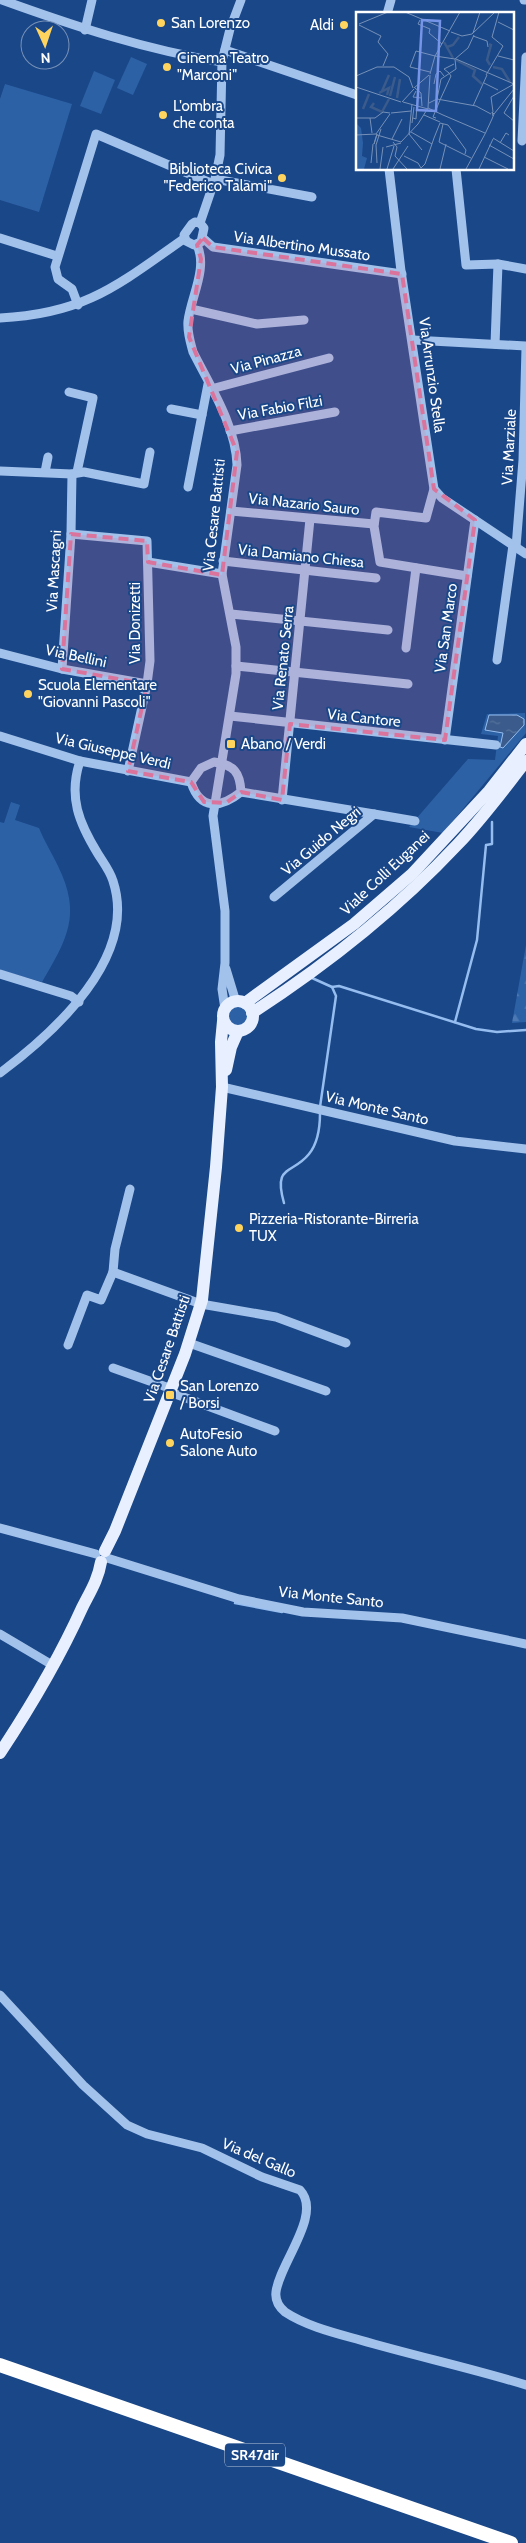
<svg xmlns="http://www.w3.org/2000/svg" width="526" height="2543" font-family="Cabin,sans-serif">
<defs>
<pattern id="forest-firs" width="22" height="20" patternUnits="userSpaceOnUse" patternTransform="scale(1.25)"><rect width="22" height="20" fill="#2d61a6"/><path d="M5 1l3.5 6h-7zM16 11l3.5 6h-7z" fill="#4c79b3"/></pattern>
<pattern id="water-ripples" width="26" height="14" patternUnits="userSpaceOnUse" patternTransform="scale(1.25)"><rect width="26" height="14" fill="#3a5b8b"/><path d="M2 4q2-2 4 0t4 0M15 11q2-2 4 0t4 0" fill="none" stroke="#58749c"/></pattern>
</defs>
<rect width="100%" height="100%" fill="#1a4788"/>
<g fill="#2d61a6">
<polygon points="131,57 147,64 133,95 117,88"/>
<polygon points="94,71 115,80 101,114 80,106"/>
<polygon points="5,84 72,104 39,212 0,200 0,99"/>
<polygon points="487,714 525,713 526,733 443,833 409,827 468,759 495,760 498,736 481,734"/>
<path d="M11,802L20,805L15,820L39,828C44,841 52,853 58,866C82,915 67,939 42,982L0,970V822L4,823Z"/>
<circle cx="238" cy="1016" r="11"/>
</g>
<polygon fill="url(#forest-firs)" points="526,945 526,1022 512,1023"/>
<polygon fill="url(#water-ripples)" stroke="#95bdef" points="489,715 517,715 524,719 524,725 503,748 500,747 503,733 485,730"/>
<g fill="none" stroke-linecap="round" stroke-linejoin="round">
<g stroke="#95bdef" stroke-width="2.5">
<polyline points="312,978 332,987 336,996 320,1107"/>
<polyline points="332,987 339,986 476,1029 497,1032 526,1030"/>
<polyline points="455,1022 477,940 486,845 492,844 492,822"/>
<path d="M284,1203C273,1164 292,1175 309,1154C318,1143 320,1127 320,1113"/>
<polyline points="235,1603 282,1612"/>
</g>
<g stroke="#a2c2ec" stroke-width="9">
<path d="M2,0C74,26 146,50 222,62"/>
<polyline points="524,0 526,0"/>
<polyline points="387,14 391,0"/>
<polyline points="85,30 92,0"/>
<polyline points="225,50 357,95"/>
<polyline points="522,141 526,57"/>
<polyline points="389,169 401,271 434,489 442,498 526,554"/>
<polyline points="456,169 466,265 498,264 526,269"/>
<polyline points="215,179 312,197"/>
<polygon points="195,222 200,223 204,228 201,242 194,245 186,241 184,235 192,224"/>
<polyline points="200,223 215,179 220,155 222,61 230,29 241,0"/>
<polyline points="0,238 57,256"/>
<polyline points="203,238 213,247 402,274"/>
<path d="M197,245C208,268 191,297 188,321C187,332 190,341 193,352C210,386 236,426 237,465L222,574L236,647V674L213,816L225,911V963L222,989L225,1009"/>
<polyline points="78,305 72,289 58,279 55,267 96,134 213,184"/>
<polyline points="191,309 257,324 304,320"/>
<path d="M0,318C85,314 118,285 185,238"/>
<polyline points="413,340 526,346"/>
<polyline points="495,344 498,264"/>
<polyline points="211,389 329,358"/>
<polyline points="69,392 93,398 77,472"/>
<polyline points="171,409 202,415"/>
<polyline points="230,431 335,412"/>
<polyline points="0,471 72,474 84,472 144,484 150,452"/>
<polyline points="45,472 48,457"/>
<polyline points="188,487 208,384"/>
<polyline points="434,489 426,518 376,512 374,526 380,562 467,576"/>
<polyline points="231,511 374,524"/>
<polyline points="71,534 147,541 150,661 147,684 128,771"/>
<polyline points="516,547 523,460 526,348"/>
<polyline points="223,561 376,578"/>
<polyline points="148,562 222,574"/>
<polyline points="231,614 388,630"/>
<polyline points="406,648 416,568"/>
<polyline points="0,653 62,669 147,684"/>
<polyline points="497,660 513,545"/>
<polyline points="236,666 408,684"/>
<polyline points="62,669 71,534 72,474"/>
<polyline points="230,716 496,745"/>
<polyline points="0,736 80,761 191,782"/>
<polyline points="445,740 475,520"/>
<path d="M214,762C234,765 240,772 241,792C221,808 200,811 191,782L201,768Z"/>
<polyline points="241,792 374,814 274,897"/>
<polyline points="282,800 310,519"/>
<polyline points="374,814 415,821"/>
<polyline points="226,969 236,1002"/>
<polyline points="0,974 71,996 79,1002"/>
<path d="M0,1073C55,1032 138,957 113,881C110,871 103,862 98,854C79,823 68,797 80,761"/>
<polyline points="222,1087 455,1141 526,1149"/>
<polyline points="130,1189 115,1249 113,1272 201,1304 276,1317 346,1343"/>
<polyline points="189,1343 326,1391"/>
<polyline points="68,1345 87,1295 101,1300 113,1272"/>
<polyline points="113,1368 172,1389"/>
<polyline points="170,1392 275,1431"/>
<polyline points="0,1528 96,1554"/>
<polyline points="107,1558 239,1599 303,1612 402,1618 526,1644"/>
<polyline points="0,1634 54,1666"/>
<path d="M0,1995L83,2085L127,2125L147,2134L202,2148L262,2177L300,2190C323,2214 279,2264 276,2292C275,2300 279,2307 285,2312C306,2326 335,2333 360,2340C415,2356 471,2368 526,2385"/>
</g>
<g stroke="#e8f0ff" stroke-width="12">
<circle cx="238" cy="1016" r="15"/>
<polyline points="245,1003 354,924 412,874 489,791 526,744"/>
<path d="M252,1013C326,965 398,908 458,844C483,818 504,789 526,761"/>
<polyline points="226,1070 231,1047 238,1031"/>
<polyline points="105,1551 115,1531 185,1354 202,1300 216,1167 222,1087 221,1042 223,1021"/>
<path d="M0,1753C31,1706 59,1659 82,1608C90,1592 98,1580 101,1562"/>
</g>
<polyline stroke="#fff" stroke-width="14" points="0,2365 511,2543"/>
</g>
<path fill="#da749d" fill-opacity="0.2" stroke="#da749d" stroke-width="4" stroke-dasharray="10 6" stroke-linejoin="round" d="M203,238L213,247L402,274L434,489L475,520L445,740L290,724L282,800L241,792L226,803L204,802L191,782L128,771L147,684L62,669L71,534L147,541L148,562L222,575L237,452L189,337L201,259L197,245Z"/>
<g fill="#ffd45e" stroke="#1a4788" stroke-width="2">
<circle cx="161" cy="23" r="5"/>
<circle cx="344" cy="25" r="5"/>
<circle cx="167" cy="67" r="5"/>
<circle cx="163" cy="115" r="5"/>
<circle cx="282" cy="178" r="5"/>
<circle cx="28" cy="694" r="5"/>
<rect x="226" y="739" width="10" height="10" rx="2.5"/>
<circle cx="239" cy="1228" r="5"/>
<rect x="165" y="1390" width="10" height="10" rx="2.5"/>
<circle cx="170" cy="1443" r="5"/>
</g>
<g text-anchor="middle" stroke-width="4" stroke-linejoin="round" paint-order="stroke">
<rect fill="#1a4788" stroke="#bac8db" stroke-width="1" x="225" y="2443.5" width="60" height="23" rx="4"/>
<g font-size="14" font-weight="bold" fill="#fff">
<text x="255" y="2460">SR47dir</text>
</g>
<g font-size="15" fill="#fff" stroke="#1a4788" text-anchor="start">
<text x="171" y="28">San Lorenzo</text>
<text x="334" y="30" text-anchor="end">Aldi</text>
<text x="177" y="63">Cinema Teatro<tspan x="177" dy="17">"Marconi"</tspan></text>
<text x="173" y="111">L'ombra<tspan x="173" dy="17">che conta</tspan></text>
<text x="272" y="174" text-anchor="end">Biblioteca Civica<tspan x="272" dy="17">"Federico Talami"</tspan></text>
<text x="38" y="690">Scuola Elementare<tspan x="38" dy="17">"Giovanni Pascoli"</tspan></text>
<text x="241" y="749">Abano / Verdi</text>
<text x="249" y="1224">Pizzeria-Ristorante-Birreria<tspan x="249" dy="17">TUX</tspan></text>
<text x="180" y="1391">San Lorenzo<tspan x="180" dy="17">/ Borsi</tspan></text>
<text x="180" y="1439">AutoFesio<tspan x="180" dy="17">Salone Auto</tspan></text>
</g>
<g font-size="15" fill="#fff" stroke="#1a4788">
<text transform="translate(302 246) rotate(8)" y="5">Via Albertino Mussato</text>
<text transform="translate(266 360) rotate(-15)" y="5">Via Pinazza</text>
<text transform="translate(432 375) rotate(82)" y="5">Via Arrunzio Stella</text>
<text transform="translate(280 408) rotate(-10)" y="5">Via Fabio Filzi</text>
<text transform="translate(509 447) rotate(-87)" y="5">Via Marziale</text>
<text transform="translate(304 504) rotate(6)" y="5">Via Nazario Sauro</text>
<text transform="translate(214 515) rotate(-84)" y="5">Via Cesare Battisti</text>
<text transform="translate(301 556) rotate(6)" y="5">Via Damiano Chiesa</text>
<text transform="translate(54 571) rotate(-87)" y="5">Via Mascagni</text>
<text transform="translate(135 623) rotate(-90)" y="5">Via Donizetti</text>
<text transform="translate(446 628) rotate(-82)" y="5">Via San Marco</text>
<text transform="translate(76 656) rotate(12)" y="5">Via Bellini</text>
<text transform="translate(283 658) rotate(-84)" y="5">Via Renato Serra</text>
<text transform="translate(364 718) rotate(6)" y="5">Via Cantore</text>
<text transform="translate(113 751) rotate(13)" y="5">Via Giuseppe Verdi</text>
<text transform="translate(321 841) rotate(-40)" y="5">Via Guido Negri</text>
<text transform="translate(385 873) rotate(-43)" y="5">Viale Colli Euganei</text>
<text transform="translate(377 1108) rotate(13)" y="5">Via Monte Santo</text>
<text transform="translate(167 1349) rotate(-71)" y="5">Via Cesare Battisti</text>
<text transform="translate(331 1597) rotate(6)" y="5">Via Monte Santo</text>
<text transform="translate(259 2158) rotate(23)" y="5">Via del Gallo</text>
</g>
</g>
<g transform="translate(356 12)">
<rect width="158" height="158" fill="#1a4788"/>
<path d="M0,111L5,116L7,131L6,144L11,146L8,157H0Z" fill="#2d61a6"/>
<path fill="none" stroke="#3a5b8b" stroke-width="2.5" d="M88,30L97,46M133,32L135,33L131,48L134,53M91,35L97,33L103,25M100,48L119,58L117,64L126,72M137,55L146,57L154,70M26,79L33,63M23,81L33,76L31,83M34,84L39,65M41,86L44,67M18,91L15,95L26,100L33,87M7,97L13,82"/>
<path fill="none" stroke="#7691b8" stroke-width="1" d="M49,0L94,19M64,8L62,12L74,17L73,21L86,32M142,10L158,18M3,12L32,0M3,13L25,24L22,30L32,42L27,54M95,20L106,24L116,22L139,0M117,21L124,0M117,24L131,29L132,35M79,44L99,47M79,44L104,0M142,44L158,48M99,47L112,36L118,23M100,47L158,72M74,60L54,55L60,39L79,44M93,61L88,57L98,52M74,62L79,44M130,63L147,34L136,25L143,0M0,64L21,55H38L53,65L57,76M128,71L142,78M78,72L80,62L84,59L88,64M0,75L45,90M58,76L73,63M59,76L65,81L66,94M60,79L57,85L66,86M158,84L148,101L158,109M81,87L85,67L100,57L99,47M84,88L95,64L93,61M46,90L58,77M47,90L72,97M73,91L81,87L120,94L135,102M117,94L131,63M72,96L87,103M137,100L135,85L158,72M35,101L55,99M138,102L158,77M68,103L84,110M87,103L129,121M0,106H19L27,100L34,101M14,106L16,121M57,106L60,107L61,93M80,106L77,105L84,88M56,111L58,95M84,111L92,113L110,138L109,142M62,112L72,96L74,63M87,112L83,130L115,146M55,120L76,132M20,122L34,102M53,122L56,92M53,122L66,138M129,122L136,107L138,102L136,100L137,104M0,123L20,122M21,123L45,130M78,126L84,111M137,126L158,139M36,127L46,107M37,130L41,135L39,144M45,130L62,112M144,131L150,121L153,123M18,132L21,122L18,132M20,133L25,117M20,133L21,151M133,133L158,147M30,135L45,131M39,144L51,157M48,144L62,151L65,156L69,152M128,145L152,157M15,151L17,132M69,152L78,126M24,157L27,135M31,157L38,134M37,157L52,134M84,157L90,132M110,157L129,122M123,157L137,127"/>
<path fill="#7795e8" fill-opacity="0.15" stroke="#7795e8" stroke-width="2.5" d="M66,8L84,9L80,99L61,98Z"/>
<rect width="158" height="158" fill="none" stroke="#fff" stroke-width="2.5"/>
</g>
<g transform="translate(45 45) rotate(177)"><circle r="24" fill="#1a4788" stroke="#7691b8"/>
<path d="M0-4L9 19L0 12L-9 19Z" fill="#ffd45e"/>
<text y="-8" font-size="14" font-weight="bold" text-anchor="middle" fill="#ffffff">N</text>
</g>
</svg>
